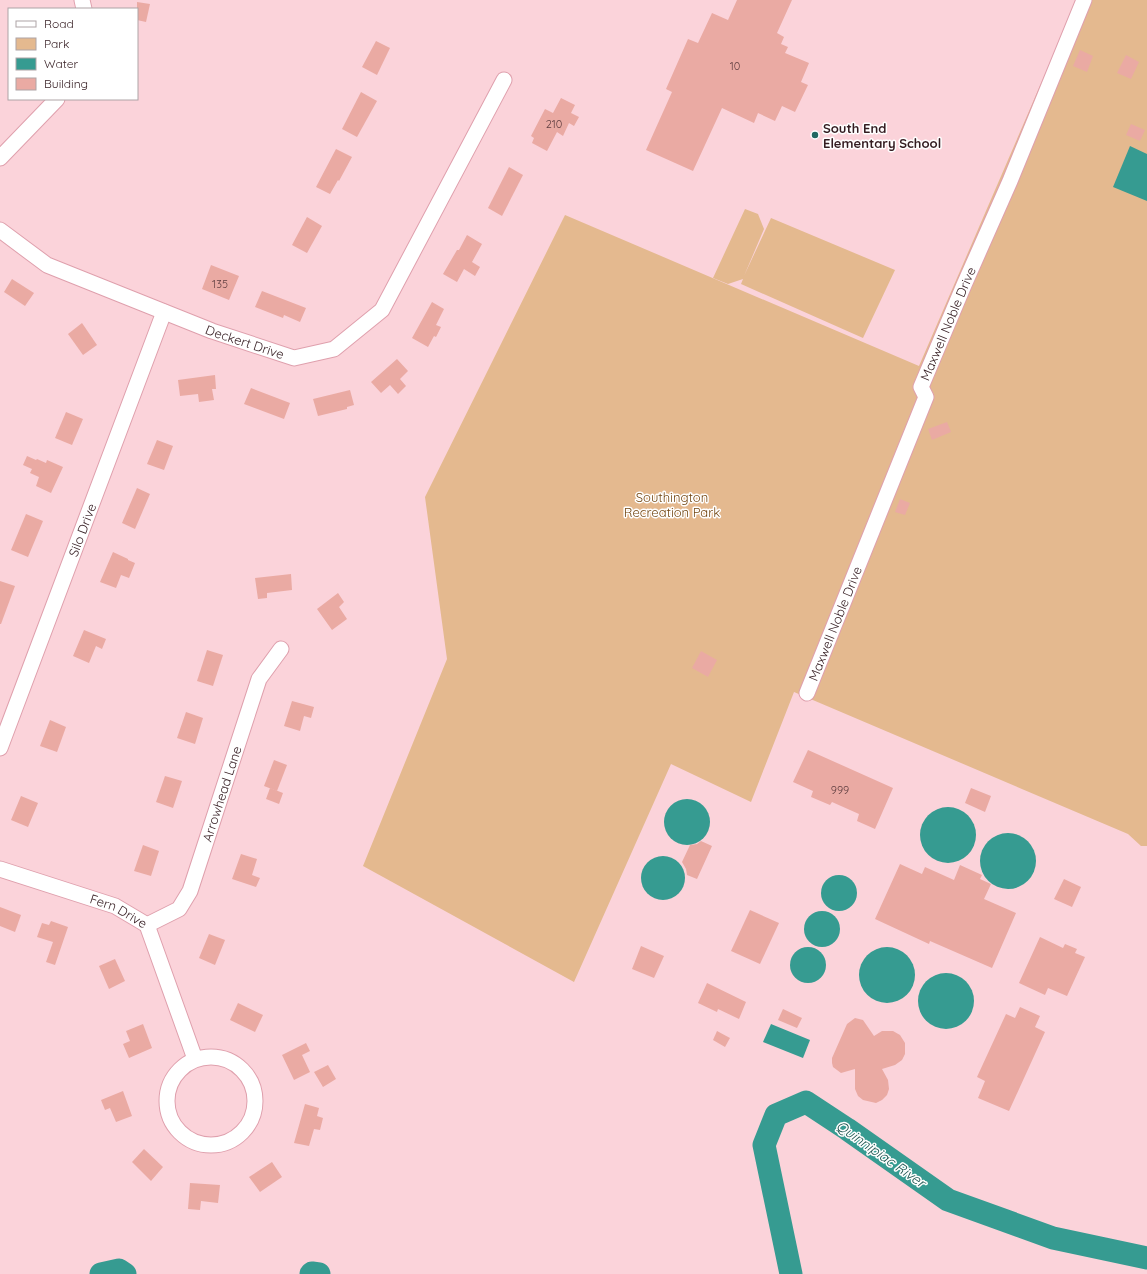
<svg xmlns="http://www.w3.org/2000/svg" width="1147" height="1274" font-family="Quicksand,sans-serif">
<rect width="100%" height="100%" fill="#fbd3da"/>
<g fill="#e4b98f">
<polygon points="1077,0 1147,0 1147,846 1141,846 1128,834 794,692 751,802 671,764 574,982 363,866 447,659 425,497 565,215 919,366"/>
<polygon points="745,209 758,214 764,229 744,276 771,218 895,270 863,338 741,284 743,279 728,284 713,278"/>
</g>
<g fill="#369b91">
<polygon points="1130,146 1147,154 1147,201 1113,187"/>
<circle cx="687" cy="822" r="23"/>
<circle cx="948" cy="835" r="28"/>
<circle cx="1008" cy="861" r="28"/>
<circle cx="663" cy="878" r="22"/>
<circle cx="839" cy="893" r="18"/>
<circle cx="822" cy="929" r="18"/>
<circle cx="887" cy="975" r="28"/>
<circle cx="808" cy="965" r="18"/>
<circle cx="946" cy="1001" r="28"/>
<polygon points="771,1024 810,1040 803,1058 763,1042"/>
</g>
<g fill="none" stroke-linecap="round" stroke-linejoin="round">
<g stroke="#369b91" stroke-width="23">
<polyline points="101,1274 119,1270 125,1274"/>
<polyline points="311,1274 312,1273 319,1274"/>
<polyline points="791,1274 764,1145 776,1115 806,1102 847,1129 948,1200 1053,1238 1147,1258"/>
</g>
</g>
<g fill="#eaaaa3">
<polygon points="737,0 792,0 777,33 784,37 781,44 788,47 785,53 809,63 801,82 808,85 795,112 782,106 775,121 758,113 754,123 722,108 693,171 646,150 672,92 666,89 688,39 698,43 712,13 728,20"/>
<polygon points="137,2 150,4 146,22 137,20"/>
<polygon points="376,41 390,48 377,75 362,67"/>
<polygon points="1080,50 1093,56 1087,72 1073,66"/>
<polygon points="1126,55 1139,62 1131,79 1117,73"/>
<polygon points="361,92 377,101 357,137 342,129"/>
<polygon points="561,98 575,105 571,113 579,117 574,126 569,123 563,136 557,132 547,151 532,143 534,138 531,136 545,109 553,113"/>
<polygon points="1131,124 1145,130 1140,141 1126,135"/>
<polygon points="336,149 352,157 339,181 338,180 330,194 316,187"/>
<polygon points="509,167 523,175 502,216 488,208"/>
<polygon points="307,217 322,226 307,253 292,245"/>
<polygon points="467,235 482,244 472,262 480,267 475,276 464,269 457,282 443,274 457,250 459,250"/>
<polygon points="211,265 239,276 229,300 202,289"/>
<polygon points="12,279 34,293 25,306 4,292"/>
<polygon points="262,291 306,308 300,322 284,315 283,318 255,307"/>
<polygon points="432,302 444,309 436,325 441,327 436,337 434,336 428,347 412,338"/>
<polygon points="82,323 97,345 83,355 68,334"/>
<polygon points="397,359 408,371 400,379 406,386 398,394 390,385 381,393 371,382"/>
<polygon points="215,375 216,389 212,389 214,400 199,402 198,394 180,396 178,380"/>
<polygon points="251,388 290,403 284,419 244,404"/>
<polygon points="350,390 354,405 347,407 347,409 318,416 313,399"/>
<polygon points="66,412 83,419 72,445 55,438"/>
<polygon points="947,422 951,432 932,440 928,429"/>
<polygon points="157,440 173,446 164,470 147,464"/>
<polygon points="27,456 36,460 37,459 46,463 47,460 63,467 51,493 36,486 39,477 30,473 32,469 23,465"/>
<polygon points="137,488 150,494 135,529 122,523"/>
<polygon points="900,499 910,503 905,515 895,512"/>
<polygon points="26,514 43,521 28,557 11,550"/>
<polygon points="113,552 128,559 128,560 135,563 129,578 121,575 116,588 100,582"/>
<polygon points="291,574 292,590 267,593 267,598 258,599 255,578"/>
<polygon points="0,581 15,586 1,624 0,624"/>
<polygon points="338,593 344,602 339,607 347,619 332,630 317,609"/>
<polygon points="84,630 106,639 102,649 96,646 89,663 73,656"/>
<polygon points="207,650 223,655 213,686 197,681"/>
<polygon points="701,651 717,660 708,677 692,668"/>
<polygon points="292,701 314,707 311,718 304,716 300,731 284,726"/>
<polygon points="186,712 203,718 195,744 177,738"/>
<polygon points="50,720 66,727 57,752 40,746"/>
<polygon points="808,750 893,788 875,829 857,821 859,814 832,802 830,805 811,797 813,791 793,782"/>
<polygon points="274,760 287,765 277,791 264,786"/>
<polygon points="165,776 182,781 173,808 156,802"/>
<polygon points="270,788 283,793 279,804 266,799"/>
<polygon points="971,788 991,796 985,812 965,803"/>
<polygon points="21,796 38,803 28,827 11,820"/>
<polygon points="701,841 712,846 697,879 687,875 686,869 682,862 690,845 697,844"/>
<polygon points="143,845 159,851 151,876 134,871"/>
<polygon points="241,854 257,859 252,875 260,878 256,887 232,879"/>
<polygon points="900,864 922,874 925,867 954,880 960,865 982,875 980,879 991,884 984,899 1016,913 992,968 930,941 929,944 875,919"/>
<polygon points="1064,879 1081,887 1072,907 1054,899"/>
<polygon points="0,907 21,915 15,932 0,926"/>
<polygon points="750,910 779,923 760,964 731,951"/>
<polygon points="51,921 68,927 55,965 46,962 53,942 37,937 42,923 49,925"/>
<polygon points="209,934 225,940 215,965 199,958"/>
<polygon points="1040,937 1063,948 1065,944 1077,949 1075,953 1085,957 1067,996 1048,988 1045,995 1019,983"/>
<polygon points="641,946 664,956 654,978 632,969"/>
<polygon points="115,959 125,981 109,989 99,966"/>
<polygon points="707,983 746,1002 739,1019 718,1009 717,1012 698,1003"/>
<polygon points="238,1003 263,1015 255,1032 230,1020"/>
<polygon points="1020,1007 1040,1016 1035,1027 1045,1032 1009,1111 978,1098 985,1081 977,1077 1006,1014 1015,1018"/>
<polygon points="783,1009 802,1018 797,1028 778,1020"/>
<polygon points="855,1018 863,1020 874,1036 882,1031 893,1031 900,1035 905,1043 905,1054 902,1060 895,1065 882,1069 888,1080 889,1089 887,1095 882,1100 876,1103 863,1100 858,1096 855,1089 855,1069 841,1073 833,1067 832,1063 832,1058 847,1024"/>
<polygon points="143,1024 152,1048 129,1058 123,1044 130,1041 126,1031"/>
<polygon points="717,1031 730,1038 725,1047 713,1040"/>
<polygon points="306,1043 310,1051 302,1055 310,1072 294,1080 282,1055"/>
<polygon points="328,1065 336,1079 323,1087 314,1072"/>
<polygon points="123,1091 132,1116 116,1122 110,1108 105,1110 101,1100"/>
<polygon points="305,1104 319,1108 317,1116 323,1118 320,1130 314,1129 309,1146 294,1143"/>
<polygon points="144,1149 163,1167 151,1181 132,1162"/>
<polygon points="272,1162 282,1177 260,1192 249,1177"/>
<polygon points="190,1183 220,1185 218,1203 201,1201 200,1210 188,1209"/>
</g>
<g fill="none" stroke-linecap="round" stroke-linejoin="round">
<g stroke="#dfa0ad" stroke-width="17">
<g id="street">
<polyline points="82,0 84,9"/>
<polyline points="0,158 57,99"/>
<path id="s1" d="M0,230L47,265L212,331L294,358L334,349L382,310L504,80"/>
<path id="s2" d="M807,693L926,397L921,387L964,285L1010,181L1084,0"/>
<path id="s3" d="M0,748L164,312"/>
<path id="s4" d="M0,869L115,906L147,925L195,1059"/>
<path id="s5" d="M147,925L179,909L190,891L259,679L281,649"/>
<circle cx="211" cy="1101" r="44"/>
</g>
</g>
<use href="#street" stroke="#fff" stroke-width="15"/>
</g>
<circle fill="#206962" stroke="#fff" stroke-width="1.5" cx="815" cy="135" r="4"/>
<g text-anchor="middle" stroke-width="3" stroke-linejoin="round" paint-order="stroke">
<g font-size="11" fill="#624042">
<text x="735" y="70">10</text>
<text x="554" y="128">210</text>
<text x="220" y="288">135</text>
<text x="840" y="794">999</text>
</g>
<g font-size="13" font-weight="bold" fill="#341c21" stroke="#fff" text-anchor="start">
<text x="823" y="133">South End<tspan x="823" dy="15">Elementary School</tspan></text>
</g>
<g font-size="13" fill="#341c21" stroke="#fff">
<text dy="5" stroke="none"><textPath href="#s2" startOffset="399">Maxwell Noble Drive</textPath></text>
<text dy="5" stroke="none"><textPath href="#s1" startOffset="271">Deckert Drive</textPath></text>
<text dy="5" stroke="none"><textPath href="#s3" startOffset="233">Silo Drive</textPath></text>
<text dy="5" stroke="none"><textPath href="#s2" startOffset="75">Maxwell Noble Drive</textPath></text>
<text dy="5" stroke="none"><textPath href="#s5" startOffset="159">Arrowhead Lane</textPath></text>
<text dy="5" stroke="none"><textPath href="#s4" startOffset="126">Fern Drive</textPath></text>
</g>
<g font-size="13" fill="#714510" stroke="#fff">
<text x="672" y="502">Southington<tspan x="672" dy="15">Recreation Park</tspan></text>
</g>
<g font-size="14" font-style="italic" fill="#215852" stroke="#fff">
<text transform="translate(881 1154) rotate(35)" y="5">Quinnipiac River</text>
</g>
</g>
<rect x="8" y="8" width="130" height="92" fill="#ffffff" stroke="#aea4a6"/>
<rect x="16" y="21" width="20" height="6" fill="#ffffff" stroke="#aea4a6"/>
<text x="44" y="28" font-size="12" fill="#341c21">Road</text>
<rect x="16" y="38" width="20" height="12" fill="#e4b98f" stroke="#aea4a6"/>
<text x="44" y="48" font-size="12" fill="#341c21">Park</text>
<rect x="16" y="58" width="20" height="12" fill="#369b91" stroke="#aea4a6"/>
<text x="44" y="68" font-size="12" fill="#341c21">Water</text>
<rect x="16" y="78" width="20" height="12" fill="#eaaaa3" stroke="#aea4a6"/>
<text x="44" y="88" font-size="12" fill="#341c21">Building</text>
</svg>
